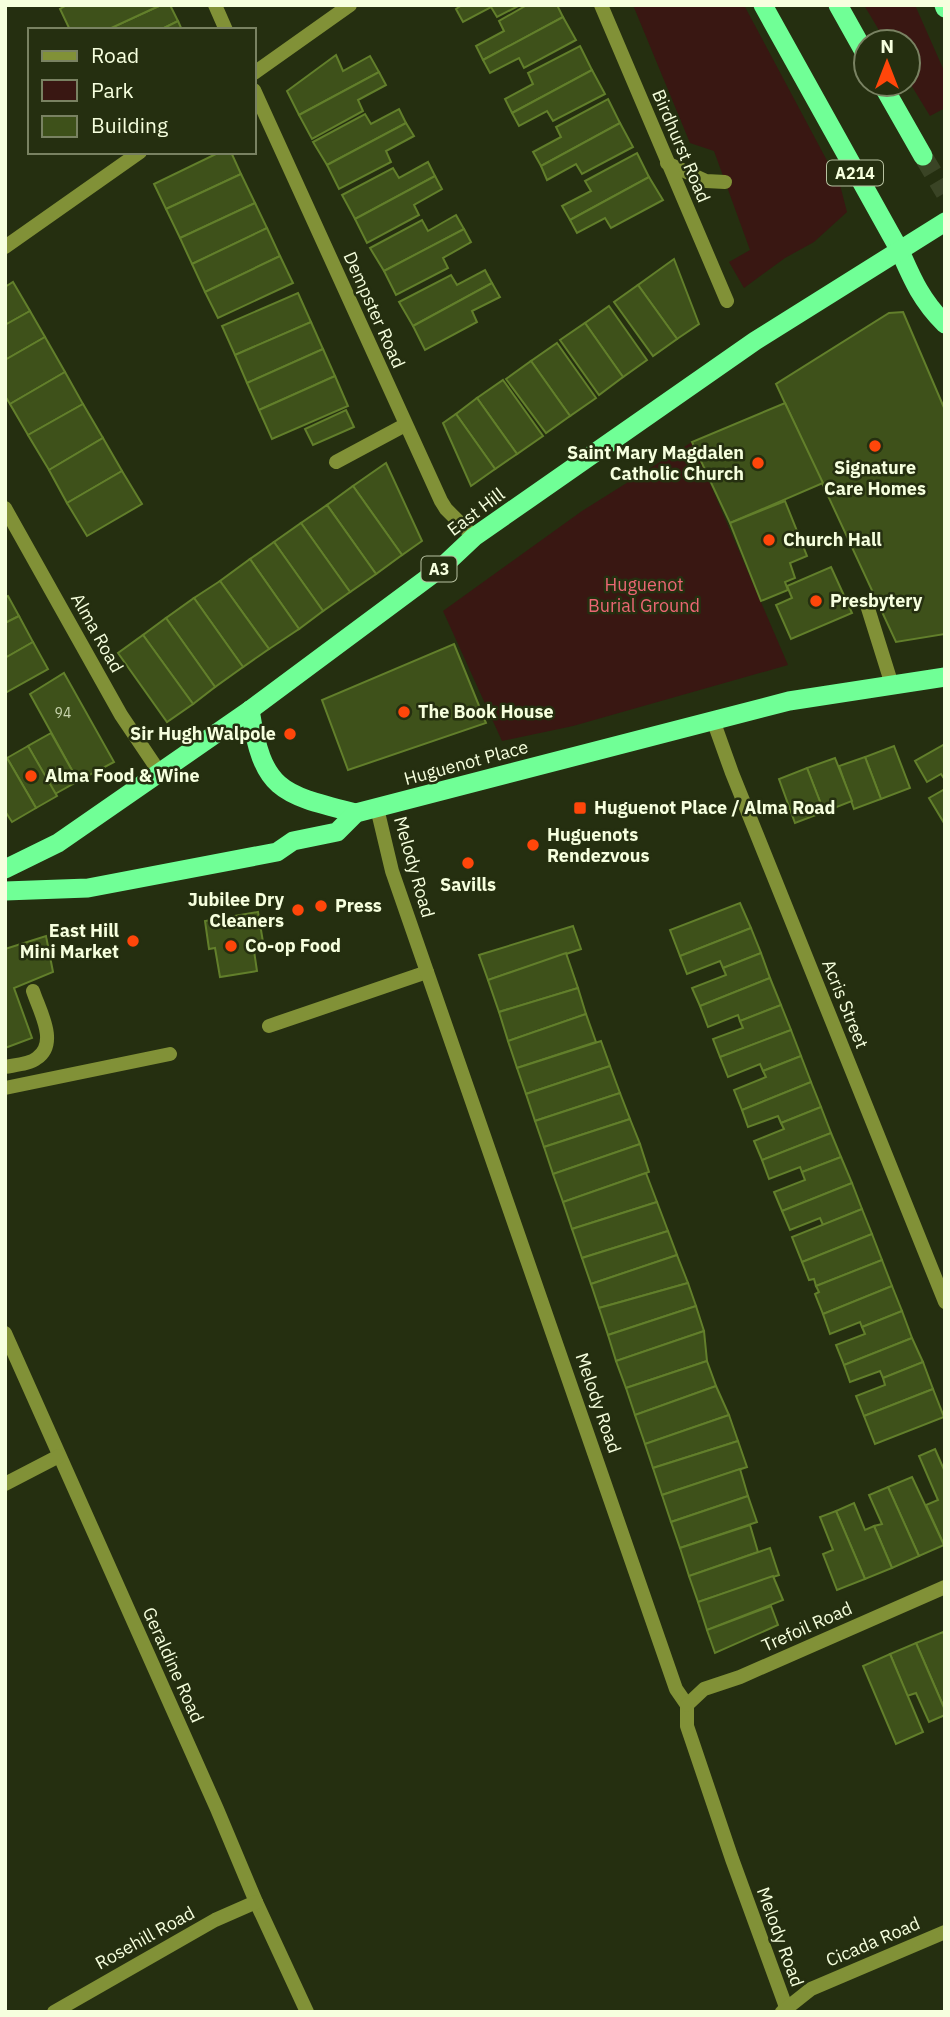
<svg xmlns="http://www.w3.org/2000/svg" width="950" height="2017" font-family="'IBM Plex Sans',sans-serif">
<rect width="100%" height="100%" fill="#252f10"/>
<g fill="#391712">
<polygon points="633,5 744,5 840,185 847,212 814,242 785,258 744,288 729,262 750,250 714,151 690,143"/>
<polygon points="864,5 915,5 945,73 945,108 930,116 908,80 908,42 886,42"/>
<polygon points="692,442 788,665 573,726 502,741 443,611 582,511"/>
</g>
<g fill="#3e511a" stroke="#627f2b" stroke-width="2">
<polygon points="161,5 170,5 178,21 160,30 114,30 113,27"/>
<polygon points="161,5 107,30 70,30 60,9 67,5"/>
<polygon points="462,5 520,5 497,17 491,7 463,22 456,9"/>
<polygon points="527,5 557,5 563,17 483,60 476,46 504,31 499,21"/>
<polygon points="563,17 576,40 524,68 519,58 490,73 483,60"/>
<polygon points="178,21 182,30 160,30"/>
<polygon points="580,46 592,70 512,113 505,99 533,84 528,73"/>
<polygon points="336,55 343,71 370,56 379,72 299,115 287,91"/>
<polygon points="592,70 605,94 553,121 547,111 519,126 512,113"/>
<polygon points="379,72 386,85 358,100 363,111 312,139 299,115"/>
<polygon points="608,99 620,123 541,166 533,152 561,137 556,127"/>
<polygon points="399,109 406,123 327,165 313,142 365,114 371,124"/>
<polygon points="406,123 414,136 386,151 391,162 339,189 327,165"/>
<polygon points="620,123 633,147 582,174 576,164 547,180 541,166"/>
<polygon points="220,152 231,152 241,174 166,209 154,184"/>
<polygon points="637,153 649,177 570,220 562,206 591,191 585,181"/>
<polygon points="428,162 435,176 355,219 342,195 393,168 399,178"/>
<polygon points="241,174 255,203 180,238 166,209"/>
<polygon points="435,176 442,189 414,205 419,215 367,243 355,219"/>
<polygon points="649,177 663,200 611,228 605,218 577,233 570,220"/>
<polygon points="255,203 267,228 192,264 180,238"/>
<polygon points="456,215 464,229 384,271 370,248 422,220 428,231"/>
<polygon points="267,228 280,256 205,292 192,264"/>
<polygon points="464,229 471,242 443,258 448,268 396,295 384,271"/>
<polygon points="280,256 293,283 218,318 205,292"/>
<polygon points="674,259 699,324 677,339 638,285"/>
<polygon points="485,270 492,283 413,326 399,302 451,275 457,285"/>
<polygon points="13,282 30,311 5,325 5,287"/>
<polygon points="492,283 500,297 472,311 477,322 425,350 413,326"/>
<polygon points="638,285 677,339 653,356 614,302"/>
<polygon points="298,293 311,322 235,355 222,326"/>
<polygon points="609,306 647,360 623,377 585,323"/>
<polygon points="30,311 45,337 5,360 5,325"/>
<polygon points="903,312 945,410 945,634 896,642 776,384 889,313"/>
<polygon points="311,322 323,349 247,383 235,355"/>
<polygon points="585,323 623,377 599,395 560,340"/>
<polygon points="45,337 65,372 10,404 5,396 5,360"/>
<polygon points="557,343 596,398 570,416 531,361"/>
<polygon points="323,349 335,376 259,410 247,383"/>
<polygon points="531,361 570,416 546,433 506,379"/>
<polygon points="65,372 83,404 28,435 10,404"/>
<polygon points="335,376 348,406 272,439 259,410"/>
<polygon points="503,380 543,436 517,454 477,398"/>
<polygon points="477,398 517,454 495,469 456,414"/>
<polygon points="785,403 823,483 730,523 692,442"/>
<polygon points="83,404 103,438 49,470 28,435"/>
<polygon points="346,410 354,427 313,445 305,429"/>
<polygon points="456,414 495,469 471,486 443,423"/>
<polygon points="103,438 122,471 67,503 49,470"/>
<polygon points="386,463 422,541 402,555 353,486"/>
<polygon points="122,471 142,504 87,536 67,503"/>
<polygon points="353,486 402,555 376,574 327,505"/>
<polygon points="785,501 807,556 790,563 795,578 785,582 788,590 761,601 730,523"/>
<polygon points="327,505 376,574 350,592 301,523"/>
<polygon points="301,523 350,592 323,611 274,542"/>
<polygon points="274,542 323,611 299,629 250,559"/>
<polygon points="250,559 299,629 269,649 220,581"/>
<polygon points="831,567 852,613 791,639 776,605 792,598 787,586"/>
<polygon points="220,581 269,649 243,667 194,598"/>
<polygon points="8,596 19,616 5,623 5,597"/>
<polygon points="194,598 243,667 215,687 166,618"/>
<polygon points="19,616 33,642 5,658 5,623"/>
<polygon points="166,618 215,687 193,704 143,635"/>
<polygon points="143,635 193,704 167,722 118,653"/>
<polygon points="33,642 48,669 5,693 5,658"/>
<polygon points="454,644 486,723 348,770 322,700"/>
<polygon points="64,673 114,762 78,781 30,694"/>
<polygon points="51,733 78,781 55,794 28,746"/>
<polygon points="945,744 945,780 941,774 927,782 915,761"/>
<polygon points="28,746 57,796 36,808 7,758"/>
<polygon points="894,746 910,788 881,799 865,757"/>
<polygon points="865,757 881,799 854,809 839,766"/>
<polygon points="7,758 36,808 12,822 5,811 5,759"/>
<polygon points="835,758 852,801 824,812 807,768"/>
<polygon points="807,768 824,812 795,823 779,779"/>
<polygon points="945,789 945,823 944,823 929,798"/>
<polygon points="740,903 751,928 680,956 670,930"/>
<polygon points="258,912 263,942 253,944 257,971 220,977 215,948 209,949 205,921"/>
<polygon points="573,926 581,949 488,980 479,955"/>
<polygon points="751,928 761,953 723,968 720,961 687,974 680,956"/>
<polygon points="46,936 53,972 14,988 32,1038 5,1048 5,949"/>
<polygon points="566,953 578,988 499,1012 488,980"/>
<polygon points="761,953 770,978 700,1006 692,988 726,975 723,968"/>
<polygon points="770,978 781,1005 740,1021 738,1015 708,1027 700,1006"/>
<polygon points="578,988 586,1014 508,1041 499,1012"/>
<polygon points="781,1005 791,1030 720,1057 713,1039 743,1028 740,1021"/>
<polygon points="586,1014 596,1042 517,1068 508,1041"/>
<polygon points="791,1030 801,1056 763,1071 760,1064 728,1077 720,1057"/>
<polygon points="601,1041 610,1066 526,1094 517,1068"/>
<polygon points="801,1056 811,1082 742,1110 734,1090 766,1077 763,1071"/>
<polygon points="610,1066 620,1093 535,1121 526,1094"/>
<polygon points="811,1082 821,1107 781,1123 778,1116 748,1127 742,1110"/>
<polygon points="620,1093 630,1119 544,1147 535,1121"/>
<polygon points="821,1107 831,1133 762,1160 754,1141 784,1129 781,1123"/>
<polygon points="630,1119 640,1144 553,1174 544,1147"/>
<polygon points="831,1133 841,1157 802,1172 800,1167 769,1179 762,1160"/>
<polygon points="640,1144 649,1172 563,1202 553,1174"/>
<polygon points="841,1157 852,1183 782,1211 774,1192 805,1180 802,1172"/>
<polygon points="646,1173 657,1202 572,1229 563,1202"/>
<polygon points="852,1183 862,1209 823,1225 820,1218 790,1230 782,1211"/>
<polygon points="657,1202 668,1231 582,1258 572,1229"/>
<polygon points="862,1209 872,1234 802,1262 792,1237"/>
<polygon points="668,1231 677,1255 591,1284 582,1258"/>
<polygon points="872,1234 882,1260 816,1286 814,1279 809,1280 802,1262"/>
<polygon points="677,1255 688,1283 599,1308 591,1284"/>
<polygon points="882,1260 892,1286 823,1314 815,1294 819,1292 816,1286"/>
<polygon points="688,1283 696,1306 608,1335 599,1308"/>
<polygon points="892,1286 902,1311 862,1327 860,1322 830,1334 823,1314"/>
<polygon points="696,1306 704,1331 616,1361 608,1335"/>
<polygon points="902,1311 912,1338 844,1365 836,1345 865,1334 862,1327"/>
<polygon points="704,1331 707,1361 626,1388 616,1361"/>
<polygon points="912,1338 923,1362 883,1378 880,1371 850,1382 844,1365"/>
<polygon points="707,1361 716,1386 635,1415 626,1388"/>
<polygon points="923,1362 933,1389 864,1416 856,1396 885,1385 883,1378"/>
<polygon points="716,1386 729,1415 645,1444 635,1415"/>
<polygon points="933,1389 944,1417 875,1444 864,1416"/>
<polygon points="729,1415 738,1441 653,1468 645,1444"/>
<polygon points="738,1441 747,1467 662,1495 653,1468"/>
<polygon points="935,1449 945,1472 944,1545 926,1505 938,1500 919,1456"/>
<polygon points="740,1469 748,1496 671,1522 662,1495"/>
<polygon points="912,1477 944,1545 919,1556 888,1487"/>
<polygon points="888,1487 919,1556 892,1568 874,1526 882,1524 869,1495"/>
<polygon points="748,1496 757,1522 680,1548 671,1522"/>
<polygon points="854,1503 865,1530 874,1526 892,1568 865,1579 836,1511"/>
<polygon points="836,1511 865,1579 837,1590 823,1554 833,1550 820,1517"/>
<polygon points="750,1525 758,1552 689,1576 680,1548"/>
<polygon points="770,1548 779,1575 698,1602 689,1576"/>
<polygon points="773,1576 783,1600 707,1630 698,1602"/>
<polygon points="771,1606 778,1625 715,1653 707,1630"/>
<polygon points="943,1632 945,1637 945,1710 916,1643"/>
<polygon points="916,1643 945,1710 945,1715 929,1722 916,1693 907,1696 890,1654"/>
<polygon points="890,1654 923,1732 896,1744 863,1666"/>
</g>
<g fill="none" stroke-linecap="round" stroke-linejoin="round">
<polyline stroke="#3a4425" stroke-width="19" stroke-dasharray="19 10" stroke-linecap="butt" points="923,156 945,193"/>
<g stroke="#819137" stroke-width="14">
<polyline points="667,163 706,181 725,182"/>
<polyline points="336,462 405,425"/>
<polyline points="866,602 892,685"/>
<polyline points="269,1026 427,972"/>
<path d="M5,1067C15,1065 30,1064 37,1058C59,1043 39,1010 33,991"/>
<polyline points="5,1088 170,1054"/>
</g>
<g stroke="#819137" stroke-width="14">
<polyline points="215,5 226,30"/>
<polyline points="601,5 727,301"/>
<polyline points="254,73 350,5"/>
<polyline points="254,90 441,501 446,509 474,537"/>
<polyline points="5,247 140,152"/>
<polyline points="5,508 121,715 160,773"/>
<polyline points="713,720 732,773 945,1302"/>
<polyline points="377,808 392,871 676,1689 687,1705 687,1726 732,1859 786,2007"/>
<polyline points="5,1333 217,1809 256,1902 307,2012"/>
<polyline points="5,1484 59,1456"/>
<polyline points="687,1705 704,1689 740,1677 945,1587"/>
<polyline points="54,2012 215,1920 256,1902"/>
<polyline points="782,2012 811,1989 945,1932"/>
</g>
<g stroke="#70ff96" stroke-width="19">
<path d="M763,5L900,251C913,281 922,301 945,324"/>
<polyline points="838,5 866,55"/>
<polyline points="944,5 945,8"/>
<polyline points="882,84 923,156"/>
<path d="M250,710C263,791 280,794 356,813"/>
<polyline points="5,869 58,843 250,710 441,568 474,537 755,341 945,222"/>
<polyline points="5,891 88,888 277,852 293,841 337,832 356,813 789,701 945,677"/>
</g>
</g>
<g fill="#ff460a" stroke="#252f10" stroke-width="2.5">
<circle cx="875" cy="446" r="7"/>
<circle cx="758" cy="463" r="7"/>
<circle cx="769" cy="540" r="7"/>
<circle cx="816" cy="601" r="7"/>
<circle cx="404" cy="712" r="7"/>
<circle cx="290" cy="734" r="7"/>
<circle cx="31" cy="776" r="7"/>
<rect x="573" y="801" width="14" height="14" rx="3.5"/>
<circle cx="533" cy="845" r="7"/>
<circle cx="468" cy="863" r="7"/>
<circle cx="321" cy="906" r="7"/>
<circle cx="298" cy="910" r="7"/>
<circle cx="133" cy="941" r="7"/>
<circle cx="231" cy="946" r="7"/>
</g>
<g text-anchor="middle" stroke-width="5" stroke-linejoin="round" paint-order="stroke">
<g font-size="14" fill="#c8d4ad">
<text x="63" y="718">94</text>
</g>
<g fill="#252f10" stroke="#b7c1a0" stroke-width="2">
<rect x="827" y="160.5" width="56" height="25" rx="5"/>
<rect x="421.5" y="556.5" width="35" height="25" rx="5"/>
</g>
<g font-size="16" font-weight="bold" fill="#f6ffde">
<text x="855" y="179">A214</text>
<text x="439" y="575">A3</text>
</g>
<g font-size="18" fill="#f6ffde" stroke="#252f10">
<text transform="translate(681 146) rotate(67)" y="6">Birdhurst Road</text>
<text transform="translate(374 310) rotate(66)" y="6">Dempster Road</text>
<text transform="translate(476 512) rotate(-37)" y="6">East Hill</text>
<text transform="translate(97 633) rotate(61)" y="6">Alma Road</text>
<text transform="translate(466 763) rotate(-15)" y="6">Huguenot Place</text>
<text transform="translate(414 867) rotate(74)" y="6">Melody Road</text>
<text transform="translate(845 1004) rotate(68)" y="6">Acris Street</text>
<text transform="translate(598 1403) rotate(71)" y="6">Melody Road</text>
<text transform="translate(807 1627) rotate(-24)" y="6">Trefoil Road</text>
<text transform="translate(173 1665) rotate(66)" y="6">Geraldine Road</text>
<text transform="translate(780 1937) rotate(70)" y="6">Melody Road</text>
<text transform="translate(145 1938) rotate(-29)" y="6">Rosehill Road</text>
<text transform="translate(873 1942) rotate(-23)" y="6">Cicada Road</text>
</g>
<g font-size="18" font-weight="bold" fill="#f6ffde" stroke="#252f10" text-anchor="start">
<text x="744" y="459" text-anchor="end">Saint Mary Magdalen<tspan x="744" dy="21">Catholic Church</tspan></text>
<text x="875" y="474" text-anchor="middle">Signature<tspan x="875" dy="21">Care Homes</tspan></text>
<text x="783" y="546">Church Hall</text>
<text x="830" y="607">Presbytery</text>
<text x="418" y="718">The Book House</text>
<text x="276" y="740" text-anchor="end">Sir Hugh Walpole</text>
<text x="45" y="782">Alma Food &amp; Wine</text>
<text x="594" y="814">Huguenot Place / Alma Road</text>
<text x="547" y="841">Huguenots<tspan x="547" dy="21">Rendezvous</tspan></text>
<text x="468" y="891" text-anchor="middle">Savills</text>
<text x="284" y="906" text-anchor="end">Jubilee Dry<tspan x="284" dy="21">Cleaners</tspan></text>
<text x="335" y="912">Press</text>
<text x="119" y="937" text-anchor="end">East Hill<tspan x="119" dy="21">Mini Market</tspan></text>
<text x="245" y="952">Co-op Food</text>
</g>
<g font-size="18" fill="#eb6774" stroke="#252f10">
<text x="644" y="591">Huguenot<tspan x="644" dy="21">Burial Ground</tspan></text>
</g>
</g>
<rect width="950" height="2017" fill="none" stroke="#f6ffde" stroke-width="14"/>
<rect x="28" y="28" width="228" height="126" fill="#252f10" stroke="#798262" stroke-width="2"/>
<rect x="42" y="51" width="35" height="10" fill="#819137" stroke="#798262" stroke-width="2"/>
<text x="91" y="63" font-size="21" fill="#f6ffde">Road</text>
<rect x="42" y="80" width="35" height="21" fill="#391712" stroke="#798262" stroke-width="2"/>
<text x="91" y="98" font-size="21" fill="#f6ffde">Park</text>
<rect x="42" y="116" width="35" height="21" fill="#3e511a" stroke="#798262" stroke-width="2"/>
<text x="91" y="133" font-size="21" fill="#f6ffde">Building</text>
<g transform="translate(887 63)"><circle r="33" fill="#252f10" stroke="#798262" stroke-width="2"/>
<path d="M0-5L12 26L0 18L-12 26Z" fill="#ff460a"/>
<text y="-10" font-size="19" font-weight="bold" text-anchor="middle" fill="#f6ffde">N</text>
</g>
</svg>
